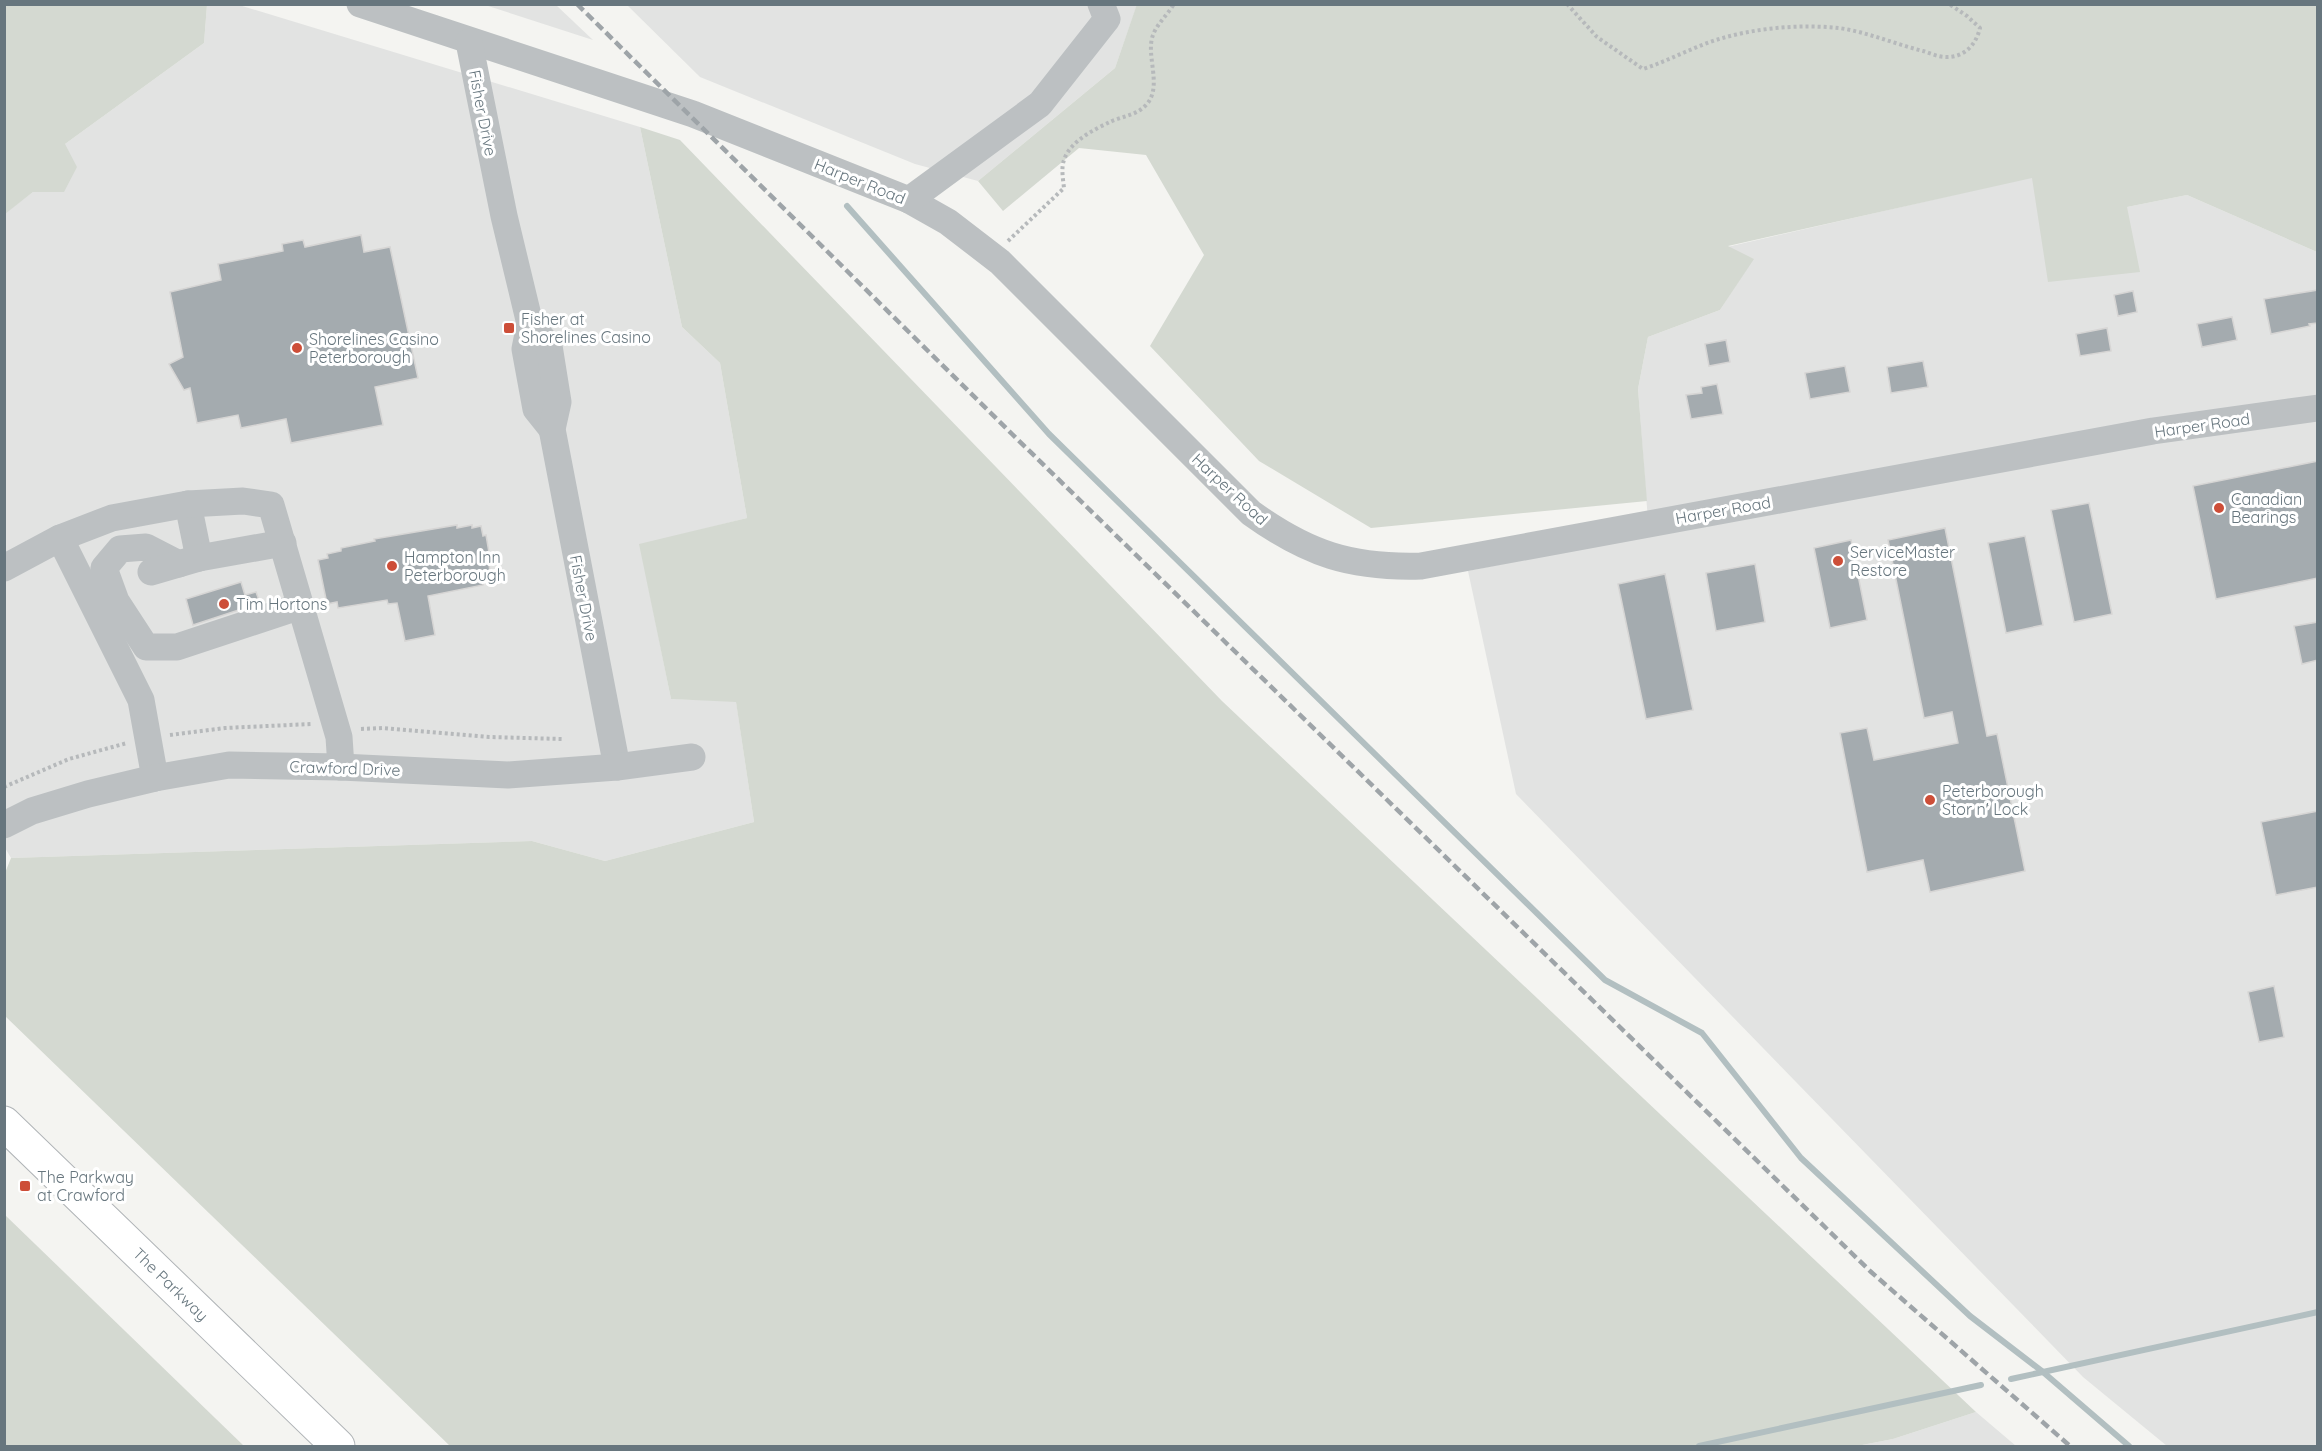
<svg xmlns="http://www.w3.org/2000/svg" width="2322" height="1451" font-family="Quicksand,sans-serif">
<rect width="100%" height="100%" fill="#f4f4f1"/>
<g fill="#e2e3e2">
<polygon points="207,5 239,5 640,127 682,327 720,363 747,518 640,545 671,699 736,701 754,822 605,861 532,841 11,858 4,846 4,214 33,192 65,144 204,43"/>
<polygon points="485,5 556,5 593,40"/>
<polygon points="627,5 1137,5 1115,68 978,181 915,164 700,77"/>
<polygon points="2032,177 2127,207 2187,195 2317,252 2317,1446 2167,1446 2083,1377 1516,794 1468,571 1649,534 1638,389 1648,337 1720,310 1753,259 1727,247"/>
<polygon points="1976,1412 2016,1446 1857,1446 1893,1439"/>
</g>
<g fill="#d4d9d1">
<polygon points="5,4 207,5 204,43 65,144 77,167 64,192 33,192 5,214"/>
<polygon points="1137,4 2317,5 2317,252 2187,195 2127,207 2140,272 2048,282 2032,178 1728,246 1754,259 1720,310 1648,337 1638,389 1647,501 1371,528 1259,461 1150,346 1204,255 1146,155 1079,148 1003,211 978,181 1115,68"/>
<polygon points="640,127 680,140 1222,701 1976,1412 1893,1439 1857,1446 450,1446 5,1016 5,873 11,858 532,841 605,861 754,822 736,702 671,699 639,544 747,518 720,363 682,327"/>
<polygon points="5,1215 244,1446 5,1446"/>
</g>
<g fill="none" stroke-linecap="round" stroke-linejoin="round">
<g stroke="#b2bfc1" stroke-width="6">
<polyline points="847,206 1049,434 1605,980 1702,1033 1801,1158 1970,1316 2043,1372 2129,1446"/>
<polyline points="2011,1379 2318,1312"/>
<polyline points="1699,1446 1981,1385"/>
</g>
</g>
<g fill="#a4abaf" stroke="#d6d5d4" stroke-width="1.5">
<polygon points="361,235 364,252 390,247 418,378 375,387 383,425 291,443 286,419 241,428 238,415 197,423 190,388 184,390 169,364 183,357 170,292 221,280 218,264 283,251 282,244 303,240 305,247"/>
<polygon points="2318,290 2318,323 2309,324 2310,326 2271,334 2264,299"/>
<polygon points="2133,291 2137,312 2118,316 2114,295"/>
<polygon points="2232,317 2237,340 2202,347 2197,324"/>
<polygon points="2107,328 2111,351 2080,356 2076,334"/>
<polygon points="1726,340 1730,362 1709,366 1705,344"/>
<polygon points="1923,361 1928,387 1891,393 1887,367"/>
<polygon points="1845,366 1850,392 1810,399 1805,373"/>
<polygon points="1717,384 1723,414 1691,419 1686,395 1702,393 1701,387"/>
<polygon points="2318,461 2318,578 2216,599 2193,486"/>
<polygon points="2089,503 2112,614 2074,622 2051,510"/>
<polygon points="457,525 457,528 472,525 472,528 481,526 483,536 486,535 491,564 489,564 490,572 481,573 483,585 428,596 435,635 405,641 397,603 388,604 387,600 338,608 337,602 327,604 318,560 328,558 327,554 341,551 341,548 375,541 374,539"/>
<polygon points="1945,528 1987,736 1997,734 2025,871 1930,892 1923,860 1867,872 1840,733 1867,728 1874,760 1958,743 1952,712 1924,718 1888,540"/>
<polygon points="2025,536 2043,625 2006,633 1988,543"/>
<polygon points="1851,540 1867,620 1830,628 1814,548"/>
<polygon points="1755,564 1765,622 1716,631 1706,573"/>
<polygon points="1665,574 1693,710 1646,719 1618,584"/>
<polygon points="241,582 245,595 256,592 260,603 193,625 186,599"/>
<polygon points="2318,622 2318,660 2302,664 2294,626"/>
<polygon points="2318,811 2318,887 2276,895 2261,822"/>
<polygon points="2274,986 2284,1037 2259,1042 2248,992"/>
</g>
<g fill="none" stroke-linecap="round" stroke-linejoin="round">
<g stroke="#b0b4b7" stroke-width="35">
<g id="major">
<path id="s1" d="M4,1123L338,1446"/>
</g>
</g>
<g stroke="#b6b9bb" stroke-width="4" stroke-dasharray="3 3" stroke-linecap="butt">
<path d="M1567,4L1597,37L1643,69C1668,61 1691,48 1716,40C1754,28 1799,24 1839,28C1867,32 1895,44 1923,51C1930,53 1938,57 1945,57C1964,58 1976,45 1980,28L1967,16L1949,4"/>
<path d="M1008,241L1064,188C1063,179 1061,168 1064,160C1070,141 1095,129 1112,121C1124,116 1136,115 1145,106C1164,88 1145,56 1153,35C1157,24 1168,14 1174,4"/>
<polyline points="361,729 383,728 489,737 563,739"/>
<polyline points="170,735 225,728 311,724"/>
<polyline points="4,787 69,759 127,743"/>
</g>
<g stroke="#bcc0c2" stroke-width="27">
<path d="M360,4L693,114L909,200L948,222L1000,262L1251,513C1308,554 1351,568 1421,566L2153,431L2318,408"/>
<polyline points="469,42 504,216 530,324 525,349 536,409 552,429"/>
<polyline points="909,200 1040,104 1107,19 1101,4"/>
<polyline points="530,324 549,346 558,402 552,429 617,767"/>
<polyline points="188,504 199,558"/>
<polyline points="179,564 146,547 120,549 104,568 116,601 146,647 177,647 301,606"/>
<polyline points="4,568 60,538"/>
<polyline points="151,572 199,558 283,543"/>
<polyline points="155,778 141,700 60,538 112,518 188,504 243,501 271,505 339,737 341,767"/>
<polyline points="4,825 32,811 88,794 155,778 229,765 341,767 508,775 617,767 692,757"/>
</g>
<use href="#major" stroke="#fff" stroke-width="33"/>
<polyline stroke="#9ea4a8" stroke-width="4.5" stroke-dasharray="9 4.5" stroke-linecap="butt" points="577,4 1012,434 1870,1271 2070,1446"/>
</g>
<g fill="#cd4e38" stroke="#fff" stroke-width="2">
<rect x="503" y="322" width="12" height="12" rx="3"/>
<circle cx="297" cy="348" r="6"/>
<circle cx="2219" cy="508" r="6"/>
<circle cx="1838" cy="561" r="6"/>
<circle cx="392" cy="566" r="6"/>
<circle cx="224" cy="604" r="6"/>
<circle cx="1930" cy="800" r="6"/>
<rect x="19" y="1180" width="12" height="12" rx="3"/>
</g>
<g text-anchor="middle" stroke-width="6" stroke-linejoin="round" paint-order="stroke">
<g font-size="16" fill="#67767e" stroke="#fff">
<text transform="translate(483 113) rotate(79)" y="6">Fisher Drive</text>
<text transform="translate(860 181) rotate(22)" y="6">Harper Road</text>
<text transform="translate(2202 425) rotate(-8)" y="6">Harper Road</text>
<text transform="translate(1230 489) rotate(43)" y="6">Harper Road</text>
<text transform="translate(1723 510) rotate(-10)" y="6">Harper Road</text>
<text transform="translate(584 598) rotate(79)" y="6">Fisher Drive</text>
<text transform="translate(345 768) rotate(2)" y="6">Crawford Drive</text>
<text dy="6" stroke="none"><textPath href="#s1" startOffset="232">The Parkway</textPath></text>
</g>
<g font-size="16" fill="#67767e" stroke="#fff" text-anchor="start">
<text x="521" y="325">Fisher at<tspan x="521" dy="18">Shorelines Casino</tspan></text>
<text x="309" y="345">Shorelines Casino<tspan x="309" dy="18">Peterborough</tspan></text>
<text x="2231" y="505">Canadian<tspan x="2231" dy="18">Bearings</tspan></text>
<text x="1850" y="558">ServiceMaster<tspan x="1850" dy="18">Restore</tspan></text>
<text x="404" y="563">Hampton Inn<tspan x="404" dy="18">Peterborough</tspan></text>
<text x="236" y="610">Tim Hortons</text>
<text x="1942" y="797">Peterborough<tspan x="1942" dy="18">Stor n' Lock</tspan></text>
<text x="37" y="1183">The Parkway<tspan x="37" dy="18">at Crawford</tspan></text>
</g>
</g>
<rect width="2322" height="1451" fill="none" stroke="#67767e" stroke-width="12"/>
</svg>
